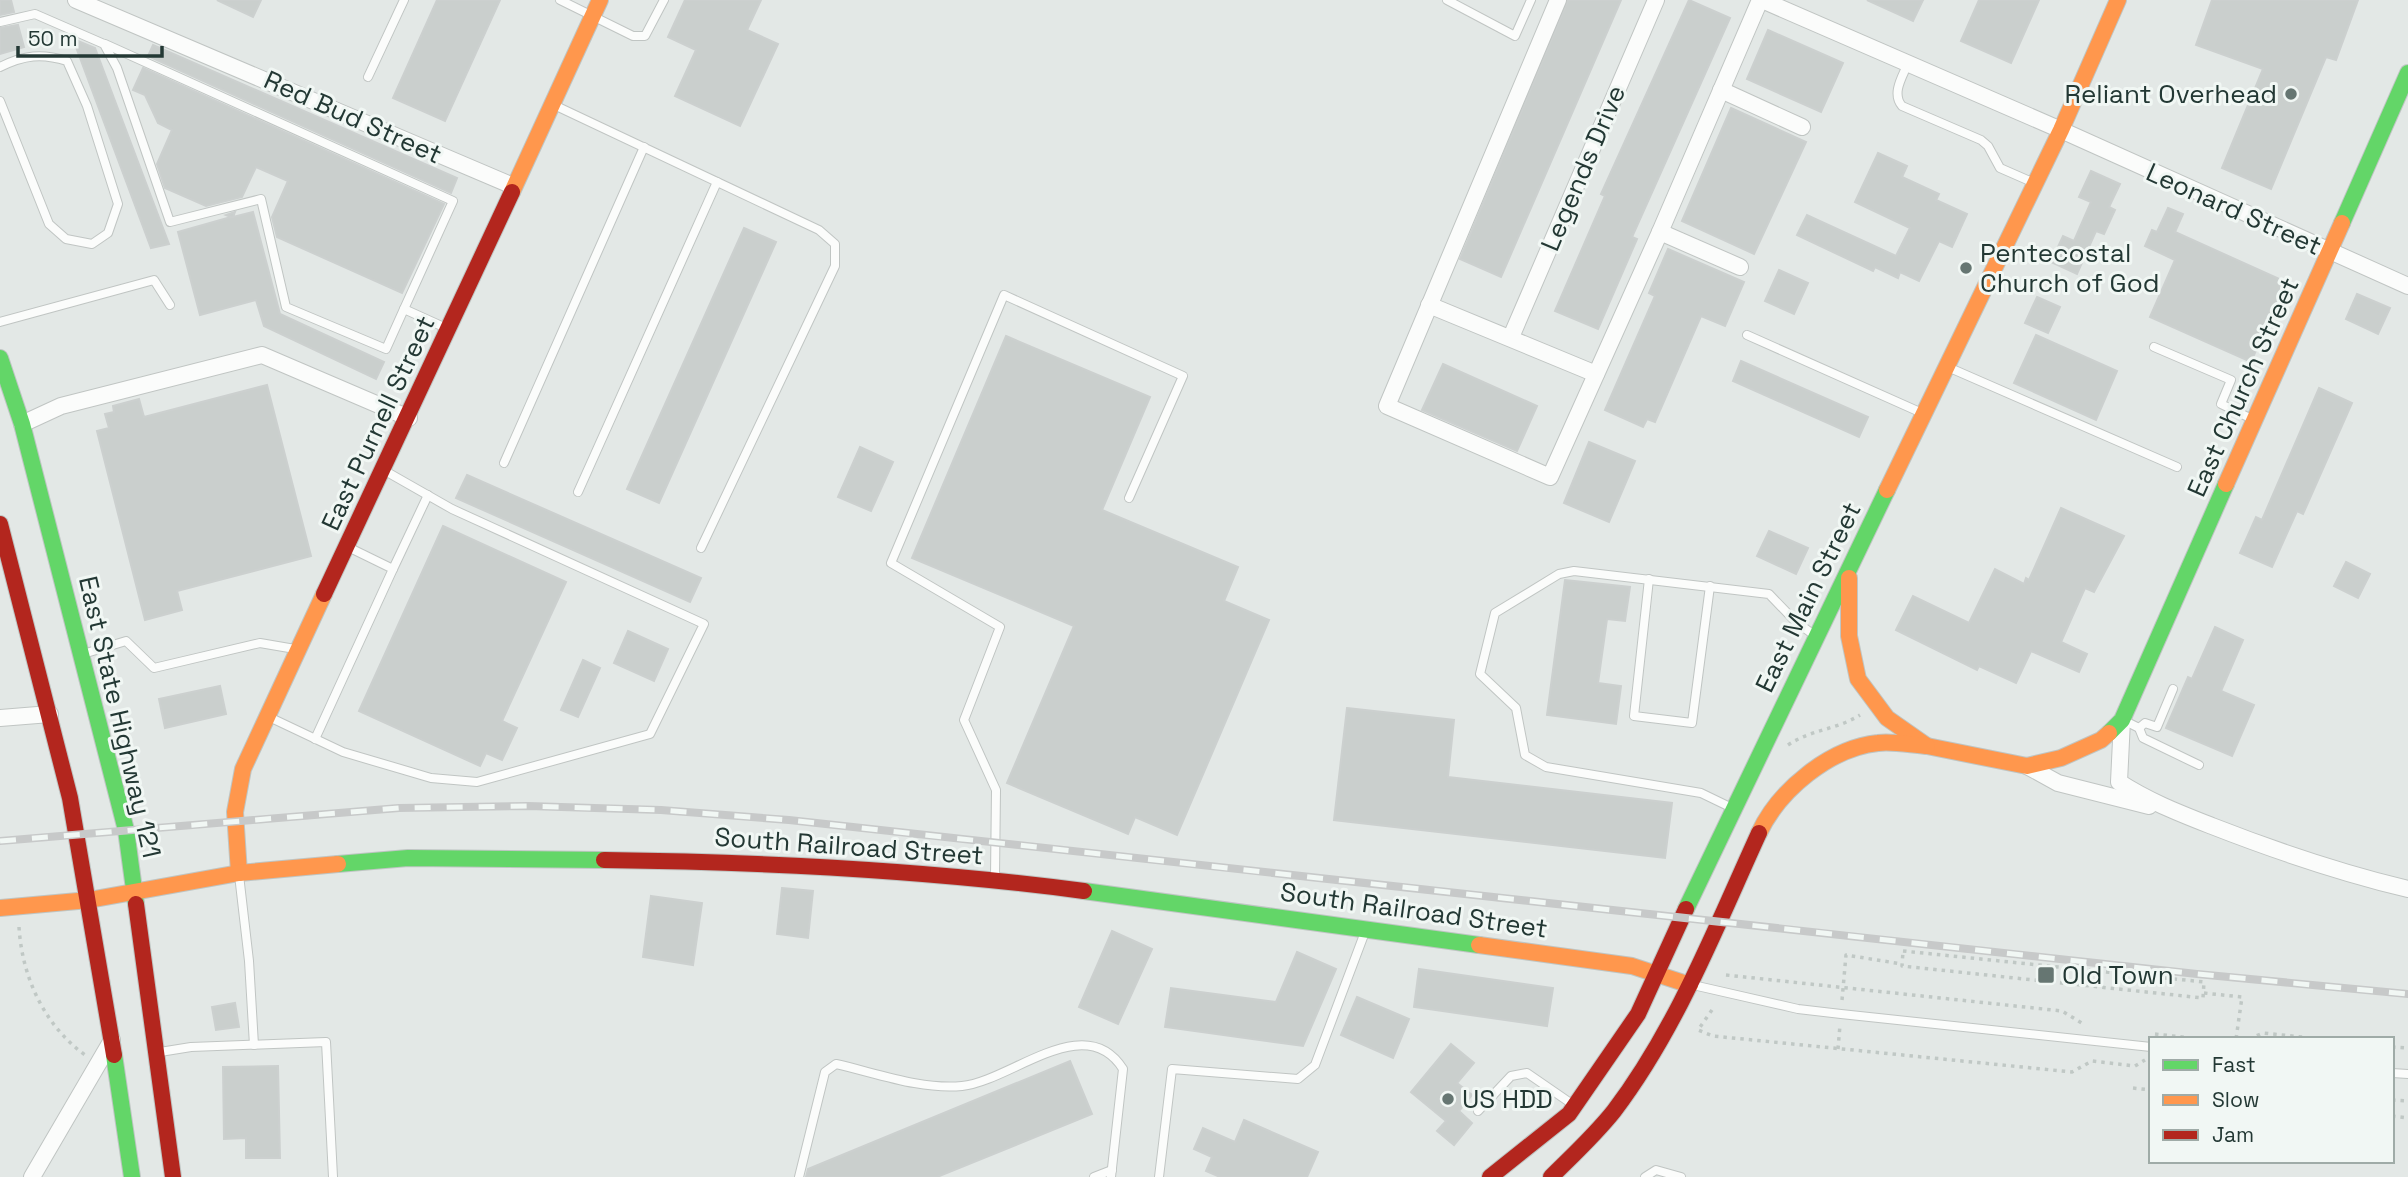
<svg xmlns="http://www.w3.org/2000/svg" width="2408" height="1177" font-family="'Space Grotesk',sans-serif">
<rect width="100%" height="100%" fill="#e3e8e6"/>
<g fill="#cacfcd" stroke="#ccd0cf" stroke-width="2">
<polygon points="0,0 11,0 14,12 0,15"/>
<polygon points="217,0 261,0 253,17"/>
<polygon points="437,0 500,0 445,121 393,98"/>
<polygon points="685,0 761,0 747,30 778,44 740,126 675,96 696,50 668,37"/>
<polygon points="1568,0 1621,0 1501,277 1460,259"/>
<polygon points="1689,0 1730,18 1632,237 1637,239 1598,329 1555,311 1605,196 1601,194"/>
<polygon points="1867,0 1923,0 1913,21"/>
<polygon points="1979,0 2039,0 2011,63 1961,41"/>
<polygon points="2212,0 2358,0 2336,60 2326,57 2271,189 2222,168 2263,69 2196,45"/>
<polygon points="18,25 24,47 0,54 0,28"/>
<polygon points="1768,30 1843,63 1821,112 1747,79"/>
<polygon points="73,39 95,48 169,244 151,248"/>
<polygon points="153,45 457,178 451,193 148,56"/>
<polygon points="143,68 444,204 402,293 277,237 272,217 288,181 256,167 242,197 206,206 165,188 157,164 172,130 158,123 145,95 133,90"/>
<polygon points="1731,108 1806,142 1754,254 1682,221"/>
<polygon points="1878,153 1907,166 1902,177 1939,194 1936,200 1967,214 1952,247 1939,241 1919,281 1900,272 1898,278 1875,267 1873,271 1797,235 1807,215 1896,256 1910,228 1855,202"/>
<polygon points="2091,171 2120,184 2109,207 2115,210 2104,234 2096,231 2077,274 2051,262 2063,236 2074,241 2091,202 2079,197"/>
<polygon points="2168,208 2183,214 2175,232 2286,282 2251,362 2150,317 2175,260 2145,246 2152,230 2157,232"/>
<polygon points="235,212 233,217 253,212 280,314 384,362 376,379 264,326 256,300 200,315 178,232 231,217 226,215"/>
<polygon points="744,228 776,242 659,503 627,489"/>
<polygon points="1668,249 1744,282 1725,326 1701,316 1655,422 1647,419 1643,427 1605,410 1655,296 1649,293"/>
<polygon points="1779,270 1808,283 1794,314 1765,301"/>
<polygon points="2357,294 2390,308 2378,334 2346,319"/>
<polygon points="2037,297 2060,307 2048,333 2025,323"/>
<polygon points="2036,335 2117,371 2096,420 2014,383"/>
<polygon points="1006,336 1150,397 1102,510 1238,567 1224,601 1269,620 1177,835 1135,817 1128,834 1007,783 1074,626 912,558"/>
<polygon points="1741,361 1868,417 1859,437 1733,381"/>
<polygon points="1443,364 1537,406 1517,451 1422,410"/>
<polygon points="267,385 311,556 177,591 182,610 145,620 97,431 109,428 105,414 114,412 113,406 139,399 144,417"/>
<polygon points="2319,388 2352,403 2303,514 2297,511 2272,567 2240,553 2256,517 2262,520"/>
<polygon points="1589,442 1635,461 1609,522 1564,503"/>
<polygon points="860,447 893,462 871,511 838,497"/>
<polygon points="467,475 701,578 690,602 456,498"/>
<polygon points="2061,508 2124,536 2094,592 2085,588 2061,642 2087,654 2079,672 2031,651 2016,683 1979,666 1977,670 1896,630 1913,596 1969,623 1995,569 2024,584 2026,578 2029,580"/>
<polygon points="443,526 566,582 502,721 517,728 502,760 486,753 480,766 359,711"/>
<polygon points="1769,531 1808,548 1796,574 1757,556"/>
<polygon points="2346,562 2370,574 2358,598 2334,586"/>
<polygon points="1565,580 1630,587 1625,621 1607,619 1598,683 1621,686 1616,724 1547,715"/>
<polygon points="2215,627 2243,640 2221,691 2254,705 2232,756 2166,728 2188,677 2192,679"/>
<polygon points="628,631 668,649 654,681 614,663"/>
<polygon points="583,660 600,668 578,717 561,710"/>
<polygon points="220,686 226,714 165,728 159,699"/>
<polygon points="1347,708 1454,720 1448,777 1672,803 1665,858 1334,820"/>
<polygon points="782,888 813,891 808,938 777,934"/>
<polygon points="651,896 702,903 693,965 643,957"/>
<polygon points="1112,931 1152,949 1118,1024 1079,1007"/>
<polygon points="1297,952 1336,969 1303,1046 1165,1027 1171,988 1276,1002"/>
<polygon points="1419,969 1553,988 1547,1026 1414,1007"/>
<polygon points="1357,997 1409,1019 1393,1058 1341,1035"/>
<polygon points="235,1003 239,1027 216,1030 212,1007"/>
<polygon points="1451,1044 1474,1063 1457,1083 1472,1095 1459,1111 1472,1123 1454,1145 1437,1131 1446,1121 1411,1092"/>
<polygon points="1070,1061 1092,1114 937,1177 806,1177 808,1169"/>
<polygon points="278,1066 280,1158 246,1158 246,1138 224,1139 223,1067"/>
<polygon points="1244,1120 1318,1152 1307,1177 1220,1177 1206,1171 1212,1157 1194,1149 1203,1128 1235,1142"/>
</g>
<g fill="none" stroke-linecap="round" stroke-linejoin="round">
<g stroke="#c0c5c3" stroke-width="10">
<g id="lane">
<polyline points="560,0 633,36 645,36 664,0"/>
<polyline points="1447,0 1515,36 1531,0"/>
<polyline points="0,22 35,14 104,44 117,68 170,222 261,199 286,307 386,349 404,309 446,328"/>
<polyline points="105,44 453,201 404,309"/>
<path d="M1908,63C1903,76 1891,93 1902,106L1981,140L1988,146L2000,168L2032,182"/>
<path d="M0,67C24,55 42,53 67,61L87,106L118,204L108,233L92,244L66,239L49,224L0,101"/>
<polyline points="368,77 404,0"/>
<polyline points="554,105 819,230 835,244 835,266 701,548"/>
<polyline points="0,322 154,280 170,305"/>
<polyline points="1747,335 1922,413"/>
<polyline points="2154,347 2231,380 2221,404 2252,419"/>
<polyline points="1950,368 2177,467"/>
<polyline points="504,463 644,147"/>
<polyline points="578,492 717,182"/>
<polyline points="393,569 428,495"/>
<polyline points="1649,579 1634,716 1692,723 1710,586"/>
<polyline points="83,654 126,641 154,668 260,643 295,649"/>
<polyline points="267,716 343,752 431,778 477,782 650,734 704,624 452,509 387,472"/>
<polyline points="2125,721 2139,728 2143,738 2199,765"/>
<polyline points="2139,728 2145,723 2157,727 2173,689"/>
<polyline points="315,739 393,569 350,548"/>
<polyline points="1730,807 1701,793 1546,767 1525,755 1516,708 1480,674 1495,613 1559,574 1574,571 1769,594 1795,621 1814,635"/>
<polyline points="239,875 249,961 254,1045"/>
<polyline points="995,876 996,790 964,720 1000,627 891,563 1004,295 1183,376 1129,498"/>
<polyline points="1693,985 1798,1009 1841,1014 2151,1047"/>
<polyline points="160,1052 191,1047 326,1042 333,1177"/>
<polyline points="2392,1073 2408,1074"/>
<polyline points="1478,1111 1511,1076 1527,1073 1572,1104"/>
<path d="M799,1177L825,1072L836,1064C876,1073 921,1090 962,1086C1011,1081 1085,1009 1123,1069L1111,1177"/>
<polyline points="1094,1177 1112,1170"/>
<polyline points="1159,1177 1172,1069 1298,1079 1315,1065 1365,932"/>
<polyline points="1645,1177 1656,1170 1681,1177"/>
</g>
</g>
<g stroke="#c0c5c3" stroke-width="18">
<g id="street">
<polyline points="76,0 513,186"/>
<polyline points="1558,0 1387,406 1550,477 1660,232"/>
<polyline points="1762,0 2061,130 2408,286"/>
<polyline points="1721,90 1802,127"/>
<polyline points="1740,267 1660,232 1760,0"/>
<polyline points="1429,305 1596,374"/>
<polyline points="1511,337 1656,0"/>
<polyline points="22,424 61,406 262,355 409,418"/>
<polyline points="0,718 50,714"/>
<path d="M2122,720L2119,782C2148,801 2179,813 2212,826C2276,851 2341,873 2408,889"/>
<polyline points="2027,766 2058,783 2149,806"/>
<polyline points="32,1177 112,1040"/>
</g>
</g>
<g stroke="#bfc5c3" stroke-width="18">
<g id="fast">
<polyline points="2342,223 2408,73"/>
<polyline points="0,358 22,424 126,830 136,904"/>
<polyline points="2109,733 2122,720 2226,484"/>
<polyline points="338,864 408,858 604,860"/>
<polyline points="1084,891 1479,945"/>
<polyline points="1686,909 1887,490"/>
<polyline points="114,1055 132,1177"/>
</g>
</g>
<g stroke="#bfc5c3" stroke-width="18">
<g id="slow">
<polyline points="512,192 600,0"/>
<polyline points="2226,484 2342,223"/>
<polyline points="1887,490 2061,130 2118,0"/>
<polyline points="1849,578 1849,636 1858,679 1887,718 1927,746 2027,766 2061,758 2101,740 2109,733"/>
<path d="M1759,833C1779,790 1830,748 1878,743C1893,741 1911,745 1927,746"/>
<polyline points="239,873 235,812 243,769 324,594"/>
<polyline points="0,908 89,900 239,873 338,864"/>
<polyline points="1479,945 1632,966 1690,985"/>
</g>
</g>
<g stroke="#bfc5c3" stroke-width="18">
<g id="jam">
<polyline points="0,524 70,798 114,1055"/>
<polyline points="324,594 512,192"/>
<path d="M604,860C764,862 926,870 1084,891"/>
<polyline points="136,904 173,1177"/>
<polyline points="1490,1177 1569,1114 1638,1014 1686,909"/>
<path d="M1551,1177C1572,1156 1595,1135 1614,1111C1677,1028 1716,927 1759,833"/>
</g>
</g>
<g stroke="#c0c8c5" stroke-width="3.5" stroke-dasharray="3.5 5" stroke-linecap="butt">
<path d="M1788,745C1812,729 1836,730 1860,715"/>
<path d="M19,927C22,977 44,1025 85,1055"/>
<polygon points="1903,951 2204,982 2203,998 1902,966"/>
<polyline points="1726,975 2062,1011 2085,1025"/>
<polyline points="2204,993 2242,997 2236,1039"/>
<polyline points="1842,1000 1846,955 1902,964"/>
<polyline points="1712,1010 1698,1030 1713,1036 2072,1072 2092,1061 2135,1066 2145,1060"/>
<polyline points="2155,1034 2200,1039"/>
<polyline points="2249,1039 2263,1033 2320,1039"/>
<polyline points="2392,1047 2408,1048"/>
<polyline points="1838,1049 1840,1025"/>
<polyline points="2133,1088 2151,1090"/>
<polyline points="2392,1100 2408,1101"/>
<polyline points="2392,1116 2408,1118"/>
</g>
<use href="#lane" stroke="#fbfcfb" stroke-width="8"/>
<use href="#street" stroke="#fbfcfb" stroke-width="16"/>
<use href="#fast" stroke="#63d668" stroke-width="16"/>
<use href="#slow" stroke="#ff974d" stroke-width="16"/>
<use href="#jam" stroke="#b3261e" stroke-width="16"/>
<g stroke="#c7c9c9" stroke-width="8">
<polyline id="rail" points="0,841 399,808 528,806 661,810 789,820 2197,974 2408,994"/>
</g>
<use href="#rail" stroke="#f1f7f4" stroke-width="5" stroke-dasharray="16" stroke-linecap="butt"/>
</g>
<g fill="#667672" stroke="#f1f7f4" stroke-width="2.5">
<circle cx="2291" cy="94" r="7"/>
<circle cx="1966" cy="268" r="7"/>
<rect x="2037" y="966" width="18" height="18" rx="3.5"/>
<circle cx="1448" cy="1099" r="7"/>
</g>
<g text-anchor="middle" stroke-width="6" stroke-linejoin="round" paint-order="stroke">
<g font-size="26" fill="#233834" stroke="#f1f7f4" text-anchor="start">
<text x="2277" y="103" text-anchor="end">Reliant Overhead</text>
<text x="1980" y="262">Pentecostal<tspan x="1980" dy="30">Church of God</tspan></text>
<text x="2062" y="984">Old Town</text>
<text x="1462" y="1108">US HDD</text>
</g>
<g font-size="26" fill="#233834" stroke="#f1f7f4">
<text transform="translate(353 117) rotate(24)" y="9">Red Bud Street</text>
<text transform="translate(1583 168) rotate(-67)" y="9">Legends Drive</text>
<text transform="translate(2234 209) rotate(24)" y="9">Leonard Street</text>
<text transform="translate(2243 387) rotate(-66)" y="9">East Church Street</text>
<text transform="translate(378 423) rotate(-65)" y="9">East Purnell Street</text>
<text transform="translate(1808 597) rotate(-64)" y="9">East Main Street</text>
<text transform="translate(120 717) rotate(77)" y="9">East State Highway 121</text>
<text transform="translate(849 846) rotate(4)" y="9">South Railroad Street</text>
<text transform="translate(1414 910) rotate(8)" y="9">South Railroad Street</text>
</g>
</g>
<rect x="2149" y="1037" width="245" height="126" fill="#f1f7f4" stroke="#9faba7" stroke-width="2"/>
<rect x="2163" y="1060" width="35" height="10" fill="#63d668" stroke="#9faba7" stroke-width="2"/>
<text x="2212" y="1072" font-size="21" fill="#233834">Fast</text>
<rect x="2163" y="1095" width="35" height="10" fill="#ff974d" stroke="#9faba7" stroke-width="2"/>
<text x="2212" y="1107" font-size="21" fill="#233834">Slow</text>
<rect x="2163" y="1130" width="35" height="10" fill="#b3261e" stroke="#9faba7" stroke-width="2"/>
<text x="2212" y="1142" font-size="21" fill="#233834">Jam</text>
<path d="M18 46v10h144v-10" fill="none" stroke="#233834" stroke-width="3.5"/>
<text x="28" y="46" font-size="21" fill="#233834" stroke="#f1f7f4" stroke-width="5" paint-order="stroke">50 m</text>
</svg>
